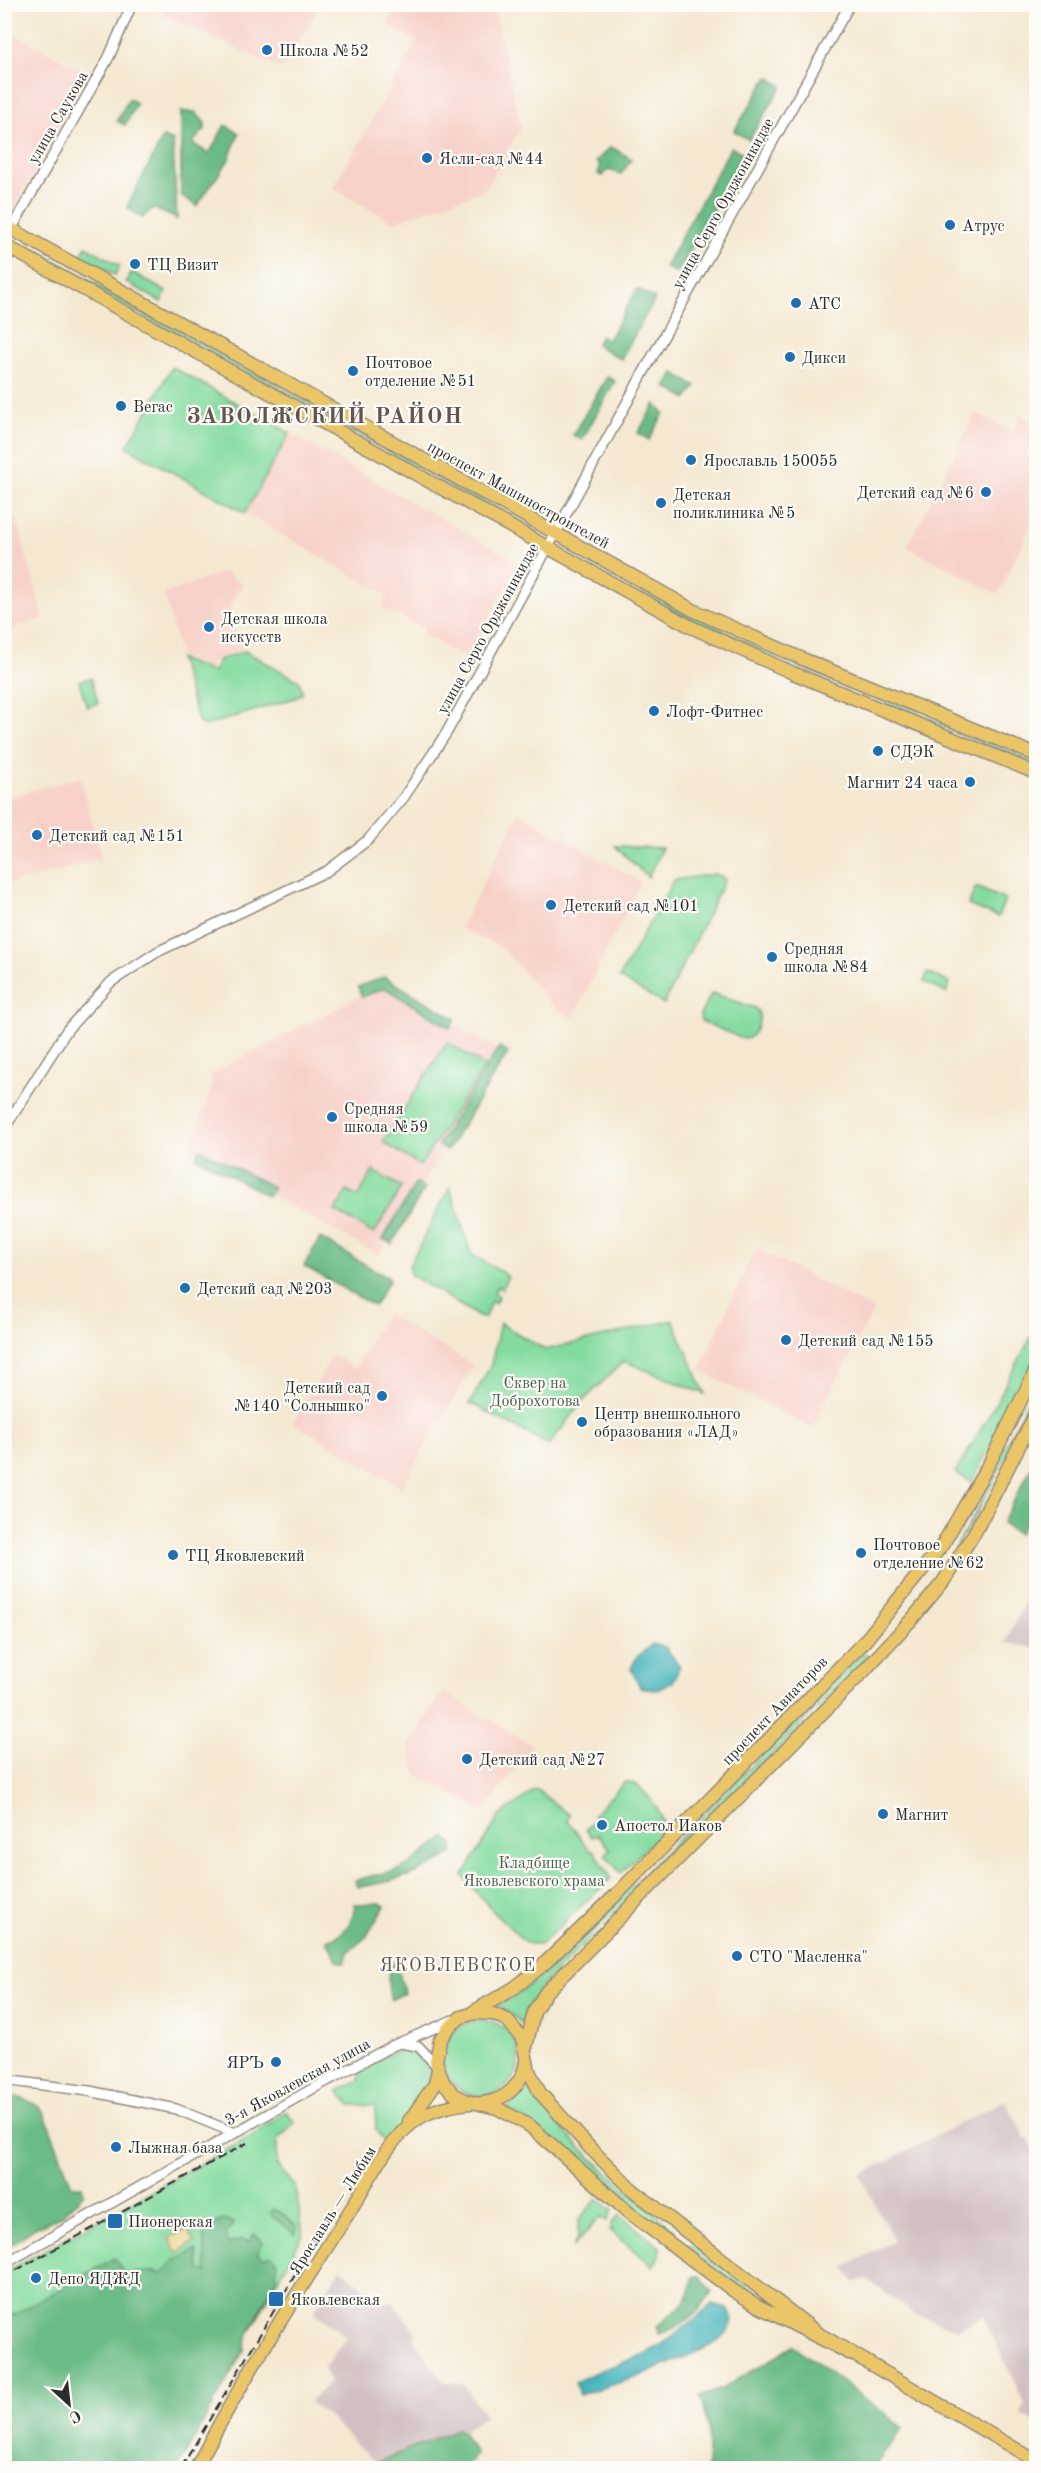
<svg xmlns="http://www.w3.org/2000/svg" width="1041" height="2473" font-family="'Old Standard TT',serif">
<rect width="100%" height="100%" fill="#fdfcf7"/>
<filter id="ink" filterUnits="userSpaceOnUse"><feTurbulence type="fractalNoise" baseFrequency=".0167" numOctaves="2"/><feDisplacementMap in="SourceGraphic" scale="12" xChannelSelector="R" yChannelSelector="G"/><feConvolveMatrix kernelMatrix="1 2 1 2 8 2 1 2 1" color-interpolation-filters="sRGB"/></filter>
<filter id="wash" filterUnits="userSpaceOnUse"><feTurbulence type="fractalNoise" baseFrequency=".008" numOctaves="4" result="noise"/><feDisplacementMap in="SourceGraphic" scale="24" xChannelSelector="R" yChannelSelector="G"/><feGaussianBlur stdDeviation="1.35" result="paint"/><feColorMatrix in="noise" values="0 0 0 0 0 0 0 0 0 0 0 0 0 0 0 0 0 1.4 0 .05"/><feComposite in="paint" operator="in"/></filter>
<g filter="url(#wash)">
<rect width="100%" height="100%" fill="#f4e8d1"/>
<g fill="#f7d1c9">
<polygon points="156,5 156,4 321,5 282,69 167,17"/>
<polygon points="398,5 493,5 521,128 485,190 392,222 333,188 417,41 387,24"/>
<polygon points="4,28 89,75 11,216 4,212"/>
<polygon points="976,413 1013,432 1021,416 1036,424 1036,515 998,594 907,547"/>
<polygon points="290,433 519,563 466,659 422,633 425,629 382,607 388,596 245,513"/>
<polygon points="5,513 17,520 44,619 5,630"/>
<polygon points="224,572 243,584 232,601 230,618 243,649 214,660 210,669 180,656 164,594"/>
<polygon points="80,777 102,859 5,885 5,799"/>
<polygon points="519,813 641,882 573,1018 553,1006 503,949 460,928"/>
<polygon points="385,983 502,1053 378,1255 189,1149 212,1086 210,1075"/>
<polygon points="759,1250 874,1310 812,1428 699,1370 751,1258"/>
<polygon points="386,1314 473,1365 402,1487 293,1423 333,1355 355,1368"/>
<polygon points="443,1692 532,1745 484,1811 416,1774 409,1745"/>
</g>
<g fill="#d2bfc1">
<polygon points="1036,1579 1036,1648 1005,1643"/>
<polygon points="1005,2100 1025,2138 1028,2137 1036,2153 1036,2422 1020,2414 1025,2404 983,2316 959,2329 914,2314 867,2280 854,2282 845,2267 894,2241 860,2175"/>
<polygon points="341,2268 380,2303 393,2301 416,2333 413,2338 443,2382 464,2385 485,2416 462,2432 457,2429 374,2462 328,2416 309,2402 330,2382 324,2367 346,2338 314,2311"/>
</g>
<g fill="#84dba0" stroke="#588366" stroke-width="1.5">
<polygon points="24,244 540,532 538,536 22,248"/>
<polygon points="86,246 120,266 115,275 80,256"/>
<polygon points="132,272 166,292 161,302 126,282"/>
<polygon points="172,367 290,433 245,513 127,447"/>
<polygon points="568,548 738,638 1036,762 1036,766 736,641 676,612 567,551"/>
<polygon points="245,651 299,681 303,693 295,698 205,726 199,723 179,659 213,672 218,660"/>
<polygon points="91,678 98,703 87,707 79,681"/>
<polygon points="615,846 662,848 648,877"/>
<polygon points="716,874 725,879 664,1004 619,978 674,880"/>
<polygon points="976,887 1005,900 998,917 968,905"/>
<polygon points="928,973 950,983 946,993 924,982"/>
<path d="M712,993L755,1008C764,1016 757,1031 749,1038L743,1039L701,1021L700,1015Z"/>
<polygon points="447,1042 485,1066 420,1166 383,1142"/>
<polygon points="373,1171 402,1187 374,1234 335,1211 347,1191 358,1197"/>
<polygon points="450,1187 471,1254 508,1276 502,1289 498,1286 494,1293 499,1296 495,1303 491,1301 485,1317 479,1317 410,1274 409,1266"/>
<polygon points="673,1320 705,1394 624,1361 583,1401 549,1445 470,1403 491,1365 500,1323 545,1350"/>
<polygon points="1036,1328 1036,1358 972,1482 955,1473 986,1421"/>
<polygon points="1036,1384 1036,1398 980,1508 950,1558 978,1508 991,1475"/>
<polygon points="864,1652 869,1656 541,1987 531,2001 522,2024 511,2014 496,2007 544,1975"/>
<path d="M625,1782C641,1780 665,1815 664,1830L621,1873L605,1855L610,1849L598,1834L592,1837L586,1829L596,1818L593,1815Z"/>
<polygon points="536,1789 570,1816 567,1820 590,1850 594,1850 611,1878 540,1945 526,1943 492,1910 463,1876 499,1817"/>
<circle cx="481" cy="2058" r="38"/>
<path d="M400,2049C416,2050 429,2060 431,2077L387,2146L376,2130L375,2106L351,2105L338,2091L359,2080L361,2070Z"/>
<path d="M529,2088C568,2143 623,2186 674,2229V2237L668,2238L508,2108Z"/>
<polygon points="286,2111 295,2123 277,2140 277,2165 295,2186 303,2234 248,2336 226,2317 155,2271 5,2339 5,2272 250,2137"/>
<polygon points="597,2198 612,2210 607,2221 600,2217 573,2247 578,2236 578,2221"/>
<polygon points="620,2215 660,2247 660,2255 653,2266 609,2230 612,2230 611,2224"/>
<polygon points="689,2244 693,2244 770,2303 768,2306 686,2248"/>
</g>
<g fill="#6bbb86" stroke="#4b7358" stroke-width="1.5">
<polygon points="768,77 782,86 749,140 734,131"/>
<polygon points="129,99 137,103 125,125 117,121"/>
<polygon points="181,112 195,112 205,123 205,129 192,143 209,154 225,125 239,133 228,161 197,206 181,195"/>
<polygon points="163,137 173,141 177,219 153,208 142,218 127,207"/>
<polygon points="611,147 632,159 621,174 608,170 602,176 598,174 600,166 596,161"/>
<polygon points="731,147 744,154 677,274 665,267"/>
<polygon points="637,289 655,299 621,359 596,345 601,336 608,340"/>
<polygon points="674,373 696,386 687,399 666,387"/>
<polygon points="607,377 615,381 582,440 573,435"/>
<polygon points="655,404 664,413 649,440 638,433"/>
<polygon points="384,977 456,1019 450,1028 385,988 362,997 358,987"/>
<polygon points="499,1047 508,1053 447,1151 438,1145"/>
<polygon points="200,1149 273,1187 268,1196 196,1157"/>
<polygon points="416,1183 425,1188 392,1244 383,1239"/>
<polygon points="320,1238 390,1279 374,1306 304,1266"/>
<polygon points="1036,1459 1036,1501 1019,1534 1002,1523"/>
<path d="M446,1837L453,1844V1853C420,1874 396,1882 357,1887L355,1880L401,1869Z"/>
<path d="M380,1903L385,1906L366,1937L348,1952L345,1963L337,1961L327,1940C346,1935 353,1923 355,1904Z"/>
<path d="M396,1960L404,1993L391,2000C387,1983 385,1973 396,1960Z"/>
<path d="M5,2095C19,2097 35,2101 44,2112L72,2186H82L84,2193L63,2215L35,2228L5,2249Z"/>
<path d="M272,2209C281,2211 291,2220 297,2228L295,2234L271,2215Z"/>
<polygon points="224,2219 233,2223 226,2234 227,2244 243,2240 249,2242 254,2234 263,2242 257,2253 263,2258 271,2256 277,2262 276,2278 246,2340 245,2348 178,2468 5,2468 5,2320 115,2258 123,2273 152,2272 161,2274 173,2262 196,2250 200,2270 207,2272 203,2235 212,2225"/>
<path d="M693,2276H700L712,2291C700,2312 683,2327 659,2334L656,2327C675,2312 692,2302 693,2276Z"/>
<polygon points="794,2346 903,2428 873,2468 707,2468 709,2429 700,2397 724,2388"/>
<polygon points="457,2429 462,2432 476,2454 470,2462 456,2468 363,2468"/>
</g>
<polygon fill="#eeda9e" stroke="#8c8264" stroke-width="1.5" points="187,2229 194,2242 177,2253 169,2238"/>
<g fill="#43b3ba" stroke="#376f72" stroke-width="1.5">
<polygon points="652,1644 665,1647 680,1666 673,1682 657,1690 640,1687 631,1669 636,1658"/>
<path d="M712,2304L728,2308L733,2320L728,2331L713,2345L637,2377L579,2395L575,2382C597,2369 621,2365 644,2354C670,2342 690,2323 712,2304Z"/>
</g>
</g>
<g filter="url(#ink)">
<g fill="none" stroke-linecap="round" stroke-linejoin="round">
<g stroke="#908a7e" stroke-width="12">
<g id="minor">
<polyline points="4,242 109,57 132,4"/>
<polyline points="4,1129 67,1030 111,982 157,952 327,871 368,840 404,797 447,732 641,377 850,4"/>
<polyline points="400,2043 418,2046 437,2066"/>
<polyline points="4,2080 89,2091 176,2109 235,2133"/>
<polyline points="4,2264 312,2089 392,2046 453,2020"/>
</g>
</g>
<g stroke="#908a7e" stroke-width="15">
<g id="major">
<polyline points="4,225 695,611 805,660 1036,755"/>
<polyline points="4,245 691,627 793,673 1036,773"/>
<polyline points="473,2012 514,1988 544,1964 619,1892 864,1642 943,1544 990,1462 1036,1370"/>
<polyline points="526,2047 534,2012 546,1992 864,1671 913,1618 943,1582 975,1532 1036,1413"/>
<path d="M482,2103C506,2101 523,2084 526,2061"/>
<polyline points="409,2121 435,2084 438,2069"/>
<polyline points="849,2353 758,2306 734,2291 628,2212 530,2126 497,2108 467,2101 454,2094 443,2082 436,2061 440,2040 448,2028 461,2017 475,2013 493,2014 507,2020 522,2038 529,2071 540,2093 590,2148 634,2191 819,2334 1036,2461"/>
<path d="M196,2468C241,2381 295,2297 348,2214C367,2184 384,2146 411,2124C427,2110 450,2105 470,2103"/>
</g>
</g>
<use href="#minor" stroke="#fff" stroke-width="9"/>
<use href="#major" stroke="#ebc669" stroke-width="12"/>
<g stroke="#2b2b2b" stroke-width="2" stroke-dasharray="9 4.5" stroke-linecap="butt">
<polyline points="4,2277 247,2143"/>
<polyline points="181,2468 334,2209"/>
</g>
</g>
</g>
<g fill="#1f6fb2" stroke="#fdfcf7" stroke-width="2">
<circle cx="267" cy="50" r="6"/>
<circle cx="427" cy="158" r="6"/>
<circle cx="950" cy="225" r="6"/>
<circle cx="135" cy="264" r="6"/>
<circle cx="796" cy="303" r="6"/>
<circle cx="790" cy="357" r="6"/>
<circle cx="353" cy="371" r="6"/>
<circle cx="121" cy="406" r="6"/>
<circle cx="691" cy="460" r="6"/>
<circle cx="986" cy="492" r="6"/>
<circle cx="661" cy="503" r="6"/>
<circle cx="209" cy="627" r="6"/>
<circle cx="654" cy="711" r="6"/>
<circle cx="878" cy="751" r="6"/>
<circle cx="970" cy="782" r="6"/>
<circle cx="37" cy="835" r="6"/>
<circle cx="551" cy="905" r="6"/>
<circle cx="772" cy="957" r="6"/>
<circle cx="332" cy="1117" r="6"/>
<circle cx="185" cy="1288" r="6"/>
<circle cx="786" cy="1340" r="6"/>
<circle cx="382" cy="1396" r="6"/>
<circle cx="582" cy="1422" r="6"/>
<circle cx="861" cy="1553" r="6"/>
<circle cx="173" cy="1555" r="6"/>
<circle cx="467" cy="1759" r="6"/>
<circle cx="883" cy="1814" r="6"/>
<circle cx="602" cy="1825" r="6"/>
<circle cx="737" cy="1956" r="6"/>
<circle cx="276" cy="2062" r="6"/>
<circle cx="116" cy="2147" r="6"/>
<rect x="107" y="2213" width="16" height="16" rx="3"/>
<circle cx="36" cy="2278" r="6"/>
<rect x="268" y="2291" width="16" height="16" rx="3"/>
</g>
<g text-anchor="middle" stroke-width="4.5" stroke-linejoin="round" paint-order="stroke">
<g font-size="16" fill="#2b2b2b" stroke="#fdfcf7" text-anchor="start">
<text x="279" y="56">Школа №52</text>
<text x="439" y="164">Ясли-сад №44</text>
<text x="962" y="231">Атрус</text>
<text x="147" y="270">ТЦ Визит</text>
<text x="808" y="309">АТС</text>
<text x="802" y="363">Дикси</text>
<text x="365" y="368">Почтовое<tspan x="365" dy="18">отделение №51</tspan></text>
<text x="133" y="412">Вегас</text>
<text x="703" y="466">Ярославль 150055</text>
<text x="974" y="498" text-anchor="end">Детский сад №6</text>
<text x="673" y="500">Детская<tspan x="673" dy="18">поликлиника №5</tspan></text>
<text x="221" y="624">Детская школа<tspan x="221" dy="18">искусств</tspan></text>
<text x="666" y="717">Лофт-Фитнес</text>
<text x="890" y="757">СДЭК</text>
<text x="958" y="788" text-anchor="end">Магнит 24 часа</text>
<text x="49" y="841">Детский сад №151</text>
<text x="563" y="911">Детский сад №101</text>
<text x="784" y="954">Средняя<tspan x="784" dy="18">школа №84</tspan></text>
<text x="344" y="1114">Средняя<tspan x="344" dy="18">школа №59</tspan></text>
<text x="197" y="1294">Детский сад №203</text>
<text x="798" y="1346">Детский сад №155</text>
<text x="370" y="1393" text-anchor="end">Детский сад<tspan x="370" dy="18">№140 "Солнышко"</tspan></text>
<text x="594" y="1419">Центр внешкольного<tspan x="594" dy="18">образования «ЛАД»</tspan></text>
<text x="873" y="1550">Почтовое<tspan x="873" dy="18">отделение №62</tspan></text>
<text x="185" y="1561">ТЦ Яковлевский</text>
<text x="479" y="1765">Детский сад №27</text>
<text x="895" y="1820">Магнит</text>
<text x="614" y="1831">Апостол Иаков</text>
<text x="749" y="1962">СТО "Масленка"</text>
<text x="264" y="2068" text-anchor="end">ЯРЪ</text>
<text x="128" y="2153">Лыжная база</text>
<text x="128" y="2227">Пионерская</text>
<text x="48" y="2284">Депо ЯДЖД</text>
<text x="290" y="2305">Яковлевская</text>
</g>
<g font-size="16" fill="#2b2b2b" stroke="#fdfcf7">
<text transform="translate(57 117) rotate(-60)" y="6">улица Саукова</text>
<text transform="translate(722 203) rotate(-61)" y="6">улица Серго Орджоникидзе</text>
<text transform="translate(519 494) rotate(29)" y="6">проспект Машиностроителей</text>
<text transform="translate(487 628) rotate(-61)" y="6">улица Серго Орджоникидзе</text>
<text transform="translate(774 1710) rotate(-46)" y="6">проспект Авиаторов</text>
<text transform="translate(297 2081) rotate(-29)" y="6">3-я Яковлевская улица</text>
<text transform="translate(332 2210) rotate(-58)" y="6">Ярославль — Любим</text>
</g>
<g font-size="16" fill="#46604e" stroke="#fdfcf7">
<text x="535" y="1388">Сквер на<tspan x="535" dy="18">Доброхотова</tspan></text>
<text x="534" y="1868">Кладбище<tspan x="534" dy="18">Яковлевского храма</tspan></text>
</g>
<g font-size="18" letter-spacing="1.5" fill="#65534f" stroke="#fdfcf7">
<text x="458" y="1971">ЯКОВЛЕВСКОЕ</text>
</g>
<g font-size="22" font-weight="bold" letter-spacing="1.5" fill="#65534f" stroke="#fdfcf7">
<text x="325" y="423">ЗАВОЛЖСКИЙ РАЙОН</text>
</g>
</g>
<rect width="1041" height="2473" fill="none" stroke="#fdfcf7" stroke-width="24"/>
<g transform="translate(69 2404) rotate(153)" stroke="#fdfcf7" stroke-width="4.5" paint-order="stroke">
<path d="M0-4.5L10 22L0 15L-10 22Z" fill="#2b2b2b"/>
<text y="-9" font-size="16" font-weight="bold" text-anchor="middle" fill="#2b2b2b">С</text>
</g>
</svg>
